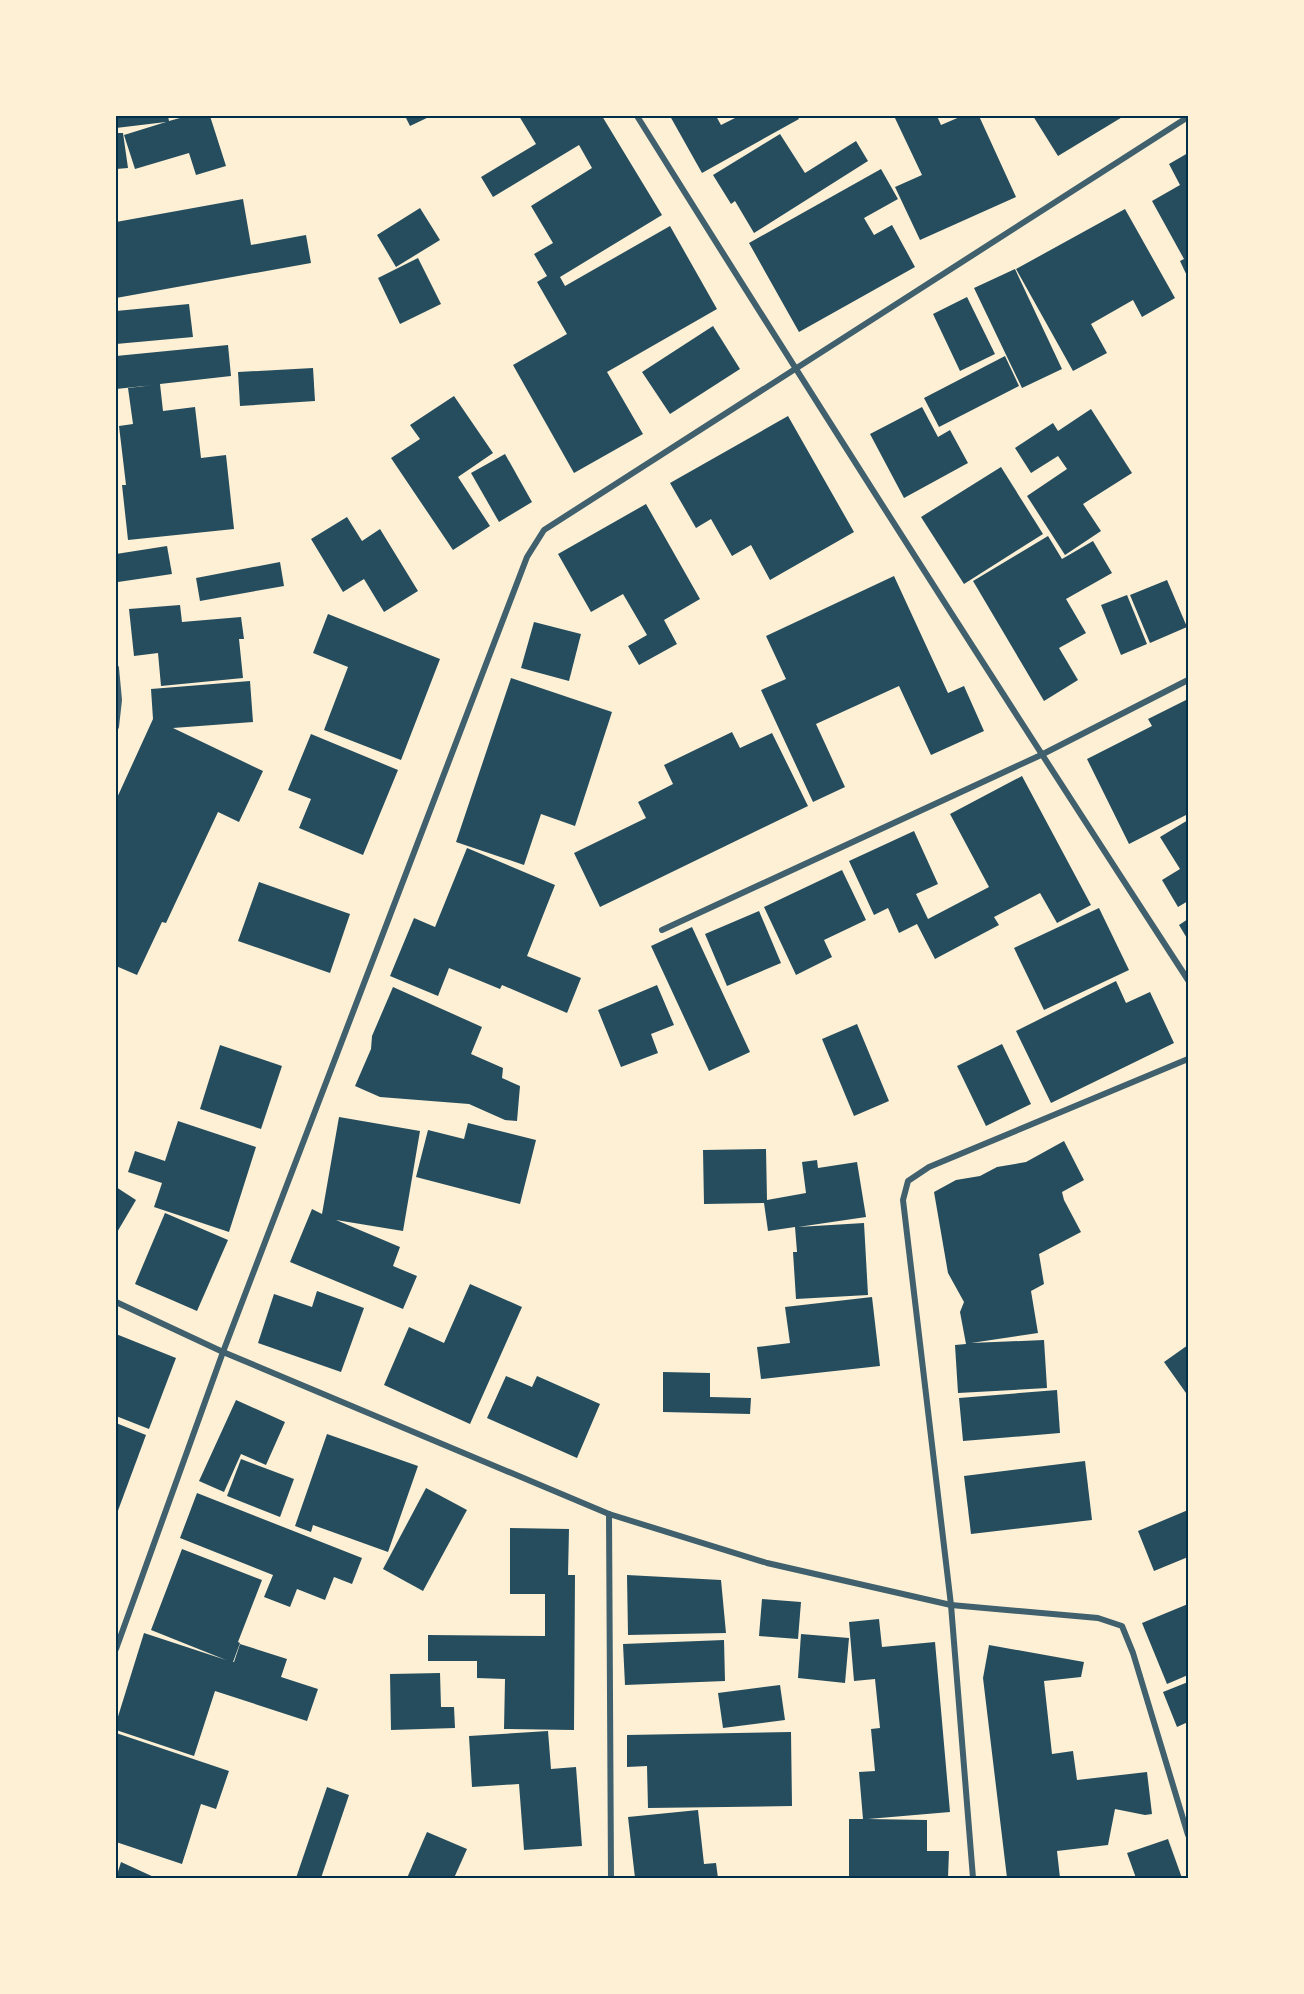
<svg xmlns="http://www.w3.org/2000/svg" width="1304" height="1994" font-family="'Open Sans',sans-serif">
<rect width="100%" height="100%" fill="#fdf0d5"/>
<g fill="#264d5e">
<polygon points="116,116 168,116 169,121 187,116 210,116 226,166 196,175 189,153 135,169 124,135 166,122 116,128"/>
<polygon points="405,116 431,116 410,126"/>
<polygon points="519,116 602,116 662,215 560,277 565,286 670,226 717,309 607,372 643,434 574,473 513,365 567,334 537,282 547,276 534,254 553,243 531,206 592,168 579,145 493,197 481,177 536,144"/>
<polygon points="670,116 716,116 721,125 739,116 797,116 799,119 702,173"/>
<polygon points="894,116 937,116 941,125 962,116 979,116 1016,197 920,240 895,187 922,175"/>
<polygon points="1033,116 1124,116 1058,156"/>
<polygon points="116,133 123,133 128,168 116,169"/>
<polygon points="780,134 805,173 856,141 868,161 754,233 735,201 731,204 713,175"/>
<polygon points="1188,153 1188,278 1180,261 1184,259 1152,201 1180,185 1169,164"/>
<polygon points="881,169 898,199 864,218 874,235 892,225 915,267 799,332 749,243"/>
<polygon points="243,199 251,245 306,235 311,263 116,298 116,222"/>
<polygon points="420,208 440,240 396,267 377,235"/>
<polygon points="1125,209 1175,298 1142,317 1133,300 1091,324 1107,353 1073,371 1016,269"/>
<polygon points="418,258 441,304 400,324 378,278"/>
<polygon points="1015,269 1062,369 1022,388 974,288"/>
<polygon points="967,297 995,354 960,371 933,314"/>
<polygon points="189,304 193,337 116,344 116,311"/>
<polygon points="713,326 740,369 670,414 642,372"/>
<polygon points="228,345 231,376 160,384 163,411 195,407 201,458 226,455 234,529 128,540 122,485 126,485 119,426 133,424 128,388 154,385 116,389 116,356"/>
<polygon points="1005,356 1019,386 939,427 924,398"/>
<polygon points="313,368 315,401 240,406 238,372"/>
<polygon points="454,396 493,453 458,477 490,526 453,550 391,458 420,439 410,425"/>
<polygon points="922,407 938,437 950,430 968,463 904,498 870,434"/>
<polygon points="1091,409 1132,473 1083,504 1101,531 1065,555 1027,496 1067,469 1058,456 1031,473 1015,448 1053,423 1058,431"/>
<polygon points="788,416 854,532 770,580 751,545 732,556 711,519 696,528 670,483"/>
<polygon points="505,454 532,502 499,522 471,473"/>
<polygon points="1001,467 1043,534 964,584 921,517"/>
<polygon points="646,504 700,599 664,620 677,644 639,665 628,646 647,635 623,594 591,612 558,554"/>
<polygon points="347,517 362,541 380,529 418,591 384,612 364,579 343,592 311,539"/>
<polygon points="1048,536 1062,559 1093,541 1112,573 1066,599 1086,633 1059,648 1078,680 1044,701 973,581"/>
<polygon points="167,546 172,574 118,582 116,554"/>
<polygon points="280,562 284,586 200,601 196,578"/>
<polygon points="894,576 948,693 964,686 984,731 931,755 899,686 816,724 845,787 813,802 761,690 786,679 766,636"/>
<polygon points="1167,580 1187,627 1150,643 1130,595"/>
<polygon points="1127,595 1147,644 1121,655 1101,605"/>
<polygon points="180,605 182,622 241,617 244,639 239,639 243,678 161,686 158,653 134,656 129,609"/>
<polygon points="328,614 440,659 401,760 324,730 348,667 313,653"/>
<polygon points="534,622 581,634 569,681 521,668"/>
<polygon points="511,678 612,712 575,826 541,814 524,865 456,842"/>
<polygon points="250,681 253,722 173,728 263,771 239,822 218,812 166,923 162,922 137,975 116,966 116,800 153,719 151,689"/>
<polygon points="1188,699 1188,814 1129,844 1087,759 1152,726 1148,719"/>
<polygon points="732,732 740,748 772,733 808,806 600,907 574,853 646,818 638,802 673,784 664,765"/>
<polygon points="311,734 398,770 363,855 299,828 311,799 288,790"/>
<polygon points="1022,776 1091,905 1057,923 1040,893 994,917 999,925 935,959 917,924 899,933 888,908 874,915 849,861 914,831 938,884 916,894 928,919 989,887 950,814"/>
<polygon points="1188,820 1188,901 1178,907 1162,880 1180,869 1160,837"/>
<polygon points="467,848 555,885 527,956 581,978 567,1013 502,985 500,989 449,968 438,996 390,976 414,918 435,927"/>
<polygon points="842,870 866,920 824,940 832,957 796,975 764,907"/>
<polygon points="259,882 350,914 330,973 238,941"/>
<polygon points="1099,908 1129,970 1044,1010 1014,948"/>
<polygon points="759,911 781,963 727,986 705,934"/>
<polygon points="1188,919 1188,940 1179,925"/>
<polygon points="692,927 750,1052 709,1071 651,946"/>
<polygon points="1116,981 1126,1003 1150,992 1174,1043 1051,1103 1016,1031"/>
<polygon points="657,985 674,1025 651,1034 658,1053 621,1067 598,1010"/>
<polygon points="393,987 482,1027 471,1054 503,1068 502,1078 520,1086 517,1121 505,1120 469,1104 380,1097 355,1086 371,1049 372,1036"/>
<polygon points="857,1024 889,1101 854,1116 822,1039"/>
<polygon points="1002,1044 1031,1104 986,1126 957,1066"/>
<polygon points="220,1045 282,1066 261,1129 200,1109"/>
<polygon points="339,1117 420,1131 403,1231 336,1220 400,1247 393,1266 417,1276 403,1309 290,1262 312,1209 322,1214"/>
<polygon points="178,1121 256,1147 229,1232 154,1207 162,1183 128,1172 135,1151 165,1161"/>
<polygon points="468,1123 536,1140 520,1204 416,1177 428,1130 464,1139"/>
<polygon points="1064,1141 1084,1180 1062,1192 1064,1200 1081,1232 1039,1254 1044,1284 1031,1291 1038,1333 971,1343 1044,1340 1047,1388 958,1393 955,1345 966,1344 960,1312 964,1302 948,1273 934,1192 956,1180 980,1176 997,1167 1026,1162"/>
<polygon points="766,1149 767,1200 806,1193 802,1162 817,1160 818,1168 857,1162 866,1217 798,1227 864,1223 868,1295 796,1299 793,1252 797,1252 795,1227 768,1231 764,1203 704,1204 703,1150"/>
<polygon points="116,1187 136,1200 116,1234"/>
<polygon points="165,1213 228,1240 197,1311 135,1284"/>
<polygon points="470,1284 522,1307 470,1424 384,1385 409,1327 444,1343"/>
<polygon points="317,1291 364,1308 341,1372 258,1343 274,1294 312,1307"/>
<polygon points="872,1297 880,1366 761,1379 757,1347 790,1343 785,1307"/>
<polygon points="116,1334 176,1358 149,1429 116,1416"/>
<polygon points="1188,1345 1188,1390 1186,1393 1164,1362"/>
<polygon points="663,1372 710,1373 710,1397 751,1398 750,1414 663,1412"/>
<polygon points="506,1376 532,1387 537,1376 600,1404 577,1458 487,1418"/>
<polygon points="1057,1390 1060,1433 963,1441 959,1398"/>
<polygon points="236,1400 285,1422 266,1465 241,1454 224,1492 199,1481"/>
<polygon points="116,1423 146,1435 116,1516"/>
<polygon points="327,1434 418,1466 388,1552 313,1525 311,1532 295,1526"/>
<polygon points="241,1459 294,1479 280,1517 227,1496"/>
<polygon points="1085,1461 1092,1520 971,1534 964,1476"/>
<polygon points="426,1488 467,1510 423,1591 383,1569"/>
<polygon points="197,1493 362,1558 352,1584 334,1577 325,1600 297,1589 290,1607 264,1597 273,1575 180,1538"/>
<polygon points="1188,1510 1188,1557 1154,1571 1138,1531"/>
<polygon points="510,1528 569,1529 568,1575 575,1575 574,1730 504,1729 505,1679 477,1678 477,1661 428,1661 428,1635 545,1636 545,1594 510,1594"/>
<polygon points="182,1549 262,1580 238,1642 240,1643 233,1662 234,1662 240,1644 287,1659 281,1677 318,1689 307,1721 215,1691 194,1756 116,1730 116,1723 144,1633 226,1660 151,1630"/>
<polygon points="627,1575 721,1580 726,1633 628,1635"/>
<polygon points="762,1599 801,1602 798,1639 759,1636"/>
<polygon points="1188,1604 1188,1675 1167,1684 1142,1623"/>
<polygon points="879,1619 882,1647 935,1642 950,1812 868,1819 927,1820 927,1851 949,1851 948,1878 849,1878 849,1819 863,1819 859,1772 875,1771 871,1729 880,1728 875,1679 854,1681 849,1622"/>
<polygon points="801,1634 849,1638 845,1683 798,1678"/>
<polygon points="724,1640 725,1681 625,1685 623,1644"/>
<polygon points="989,1645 1084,1662 1081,1677 1044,1681 1052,1754 1073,1751 1077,1780 1147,1772 1152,1814 1145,1815 1115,1809 1108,1845 1057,1851 1060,1878 1007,1878 983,1678"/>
<polygon points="440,1673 441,1707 454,1707 455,1728 391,1730 390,1674"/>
<polygon points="1188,1682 1188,1722 1177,1727 1163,1692"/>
<polygon points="780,1685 785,1720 723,1728 718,1693"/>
<polygon points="548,1731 551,1769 576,1767 582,1846 524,1850 519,1784 472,1787 469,1736"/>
<polygon points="791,1732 792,1806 648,1808 647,1766 627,1767 627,1735"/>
<polygon points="116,1733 229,1771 216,1809 201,1804 182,1864 116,1842"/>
<polygon points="327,1787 349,1795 321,1878 296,1878"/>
<polygon points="698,1810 704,1864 716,1863 718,1878 635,1878 628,1817"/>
<polygon points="427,1832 467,1849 454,1878 407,1878"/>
<polygon points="1168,1839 1182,1878 1136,1878 1127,1853"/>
<polygon points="121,1862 156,1878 116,1878"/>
</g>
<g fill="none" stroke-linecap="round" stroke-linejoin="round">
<g stroke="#3f606c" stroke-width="6">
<path d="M637,116C818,406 1002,694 1188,980"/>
<polyline points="116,668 119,700 116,727"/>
<polyline points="662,930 1041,755 1188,680"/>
<polyline points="116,1302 223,1352 609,1514 767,1563 951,1605 1098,1618 1122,1626 1133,1653 1188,1835"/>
<polyline points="609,1514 611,1878"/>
<polyline points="116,1649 223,1352 527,557 544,530 1188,117"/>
<polyline points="973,1878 951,1605 903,1200 908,1181 929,1167 1188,1059"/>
</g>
</g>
<rect width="1304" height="1994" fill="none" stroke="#fdf0d5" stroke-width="234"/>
<rect x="117" y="117" width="1070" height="1760" fill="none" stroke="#003049" stroke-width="2"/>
</svg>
